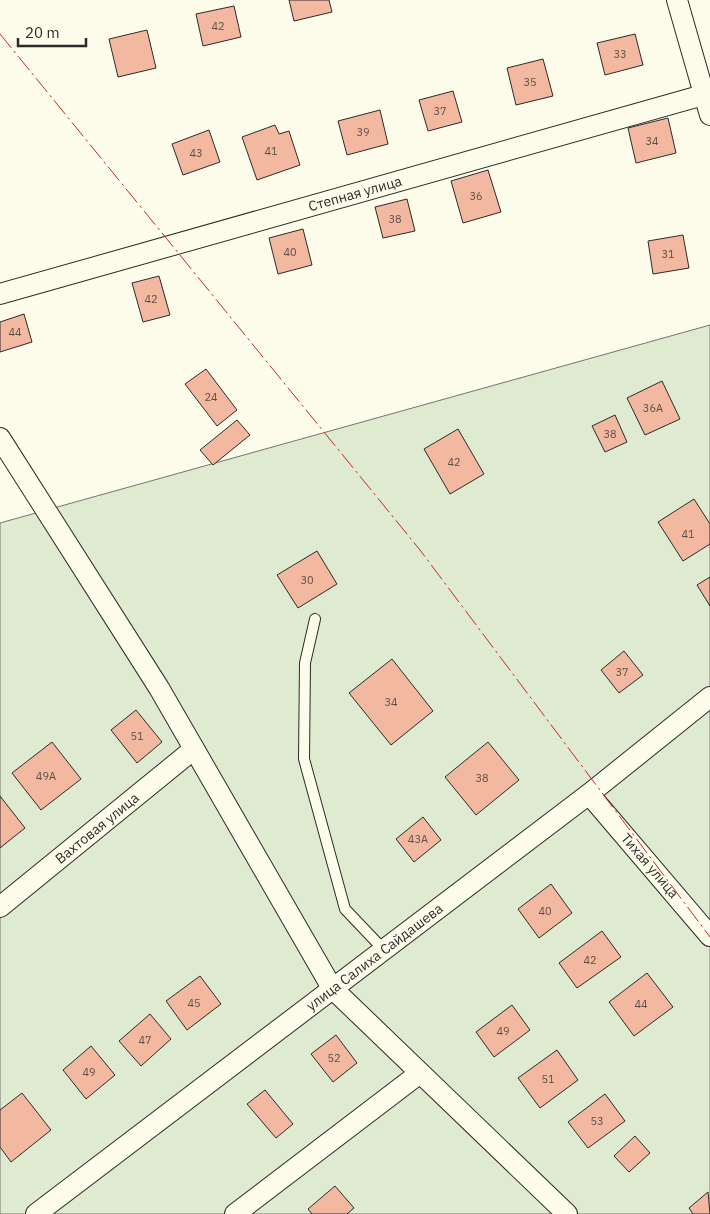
<svg xmlns="http://www.w3.org/2000/svg" width="710" height="1214" font-family="'IBM Plex Sans',sans-serif">
<rect width="100%" height="100%" fill="#fdfbea"/>
<polygon fill="#deebd1" stroke="#74746e" points="710,325 710,1214 0,1214 0,523"/>
<g fill="#f2b8a0" stroke="#2b2b2b">
<polygon points="289,0 329,0 332,12 294,21"/>
<polygon points="234,6 241,37 203,46 196,14"/>
<polygon points="147,30 156,68 118,77 109,39"/>
<polygon points="635,34 643,65 605,75 597,43"/>
<polygon points="543,59 553,96 516,105 507,68"/>
<polygon points="453,91 462,122 428,131 419,100"/>
<polygon points="380,110 388,144 347,155 338,121"/>
<polygon points="668,118 676,153 636,163 628,128"/>
<polygon points="275,125 279,134 289,131 300,165 257,180 242,137"/>
<polygon points="209,130 220,162 183,175 172,144"/>
<polygon points="488,170 501,212 463,223 451,181"/>
<polygon points="407,199 415,231 383,238 375,207"/>
<polygon points="303,229 312,265 278,274 269,238"/>
<polygon points="683,235 689,268 653,274 648,241"/>
<polygon points="159,276 170,315 143,322 132,283"/>
<polygon points="24,314 32,342 0,352 0,322"/>
<polygon points="206,369 237,410 217,426 185,384"/>
<polygon points="662,381 680,419 645,435 627,398"/>
<polygon points="615,415 627,442 605,452 592,426"/>
<polygon points="237,420 250,435 213,465 200,450"/>
<polygon points="458,429 484,474 450,494 424,449"/>
<polygon points="694,499 710,524 710,544 683,561 658,522"/>
<polygon points="317,551 337,584 298,608 277,575"/>
<polygon points="710,577 710,606 697,585"/>
<polygon points="624,651 643,675 619,693 601,670"/>
<polygon points="392,659 433,711 391,745 349,693"/>
<polygon points="136,710 162,742 137,763 111,730"/>
<polygon points="52,742 81,779 41,810 12,773"/>
<polygon points="488,742 519,780 476,815 445,777"/>
<polygon points="0,796 25,828 0,848"/>
<polygon points="423,817 441,840 414,862 396,839"/>
<polygon points="551,884 572,913 539,938 518,909"/>
<polygon points="602,931 621,957 577,988 559,963"/>
<polygon points="647,973 673,1007 634,1036 609,1002"/>
<polygon points="200,976 221,1004 187,1030 166,1001"/>
<polygon points="512,1005 530,1030 494,1057 476,1032"/>
<polygon points="150,1014 171,1039 141,1066 119,1041"/>
<polygon points="336,1035 357,1063 333,1082 311,1054"/>
<polygon points="91,1046 115,1075 86,1099 63,1070"/>
<polygon points="557,1050 578,1080 540,1108 518,1078"/>
<polygon points="265,1090 293,1124 276,1138 247,1104"/>
<polygon points="22,1093 51,1130 11,1162 0,1147 0,1110"/>
<polygon points="605,1094 625,1121 588,1148 568,1122"/>
<polygon points="635,1136 650,1153 629,1172 614,1156"/>
<polygon points="335,1186 354,1208 347,1214 312,1214 308,1209"/>
<polygon points="708,1192 710,1214 693,1214 689,1208"/>
</g>
<g fill="none" stroke-linecap="round" stroke-linejoin="round">
<g stroke="#2b2b2b" stroke-width="12">
<polyline id="lane" points="315,619 305,663 304,759 345,909 383,949"/>
</g>
<g stroke="#2b2b2b" stroke-width="22">
<g id="street">
<polyline points="677,0 710,115"/>
<path id="s1" d="M0,294L710,93"/>
<polyline points="0,438 159,688 332,988 567,1214"/>
<path id="s2" d="M589,794L710,936"/>
<path id="s3" d="M0,907L194,749"/>
<path id="s4" d="M36,1214L589,794L710,697"/>
<polyline points="235,1214 420,1073"/>
</g>
</g>
<use href="#lane" stroke="#fdfbea" stroke-width="10"/>
<use href="#street" stroke="#fdfbea" stroke-width="20"/>
<polyline stroke="#c62828" stroke-width="1" stroke-dasharray="18 4 2.5 4" stroke-linecap="butt" points="0,34 420,550 710,937"/>
</g>
<g text-anchor="middle" stroke-width="4" stroke-linejoin="round" paint-order="stroke">
<g font-size="11" fill="#5d4e48">
<text x="218" y="30">42</text>
<text x="620" y="58">33</text>
<text x="530" y="86">35</text>
<text x="440" y="115">37</text>
<text x="363" y="136">39</text>
<text x="652" y="145">34</text>
<text x="271" y="155">41</text>
<text x="196" y="157">43</text>
<text x="476" y="200">36</text>
<text x="395" y="223">38</text>
<text x="290" y="256">40</text>
<text x="668" y="258">31</text>
<text x="151" y="303">42</text>
<text x="15" y="336">44</text>
<text x="211" y="401">24</text>
<text x="653" y="412">36А</text>
<text x="610" y="438">38</text>
<text x="454" y="466">42</text>
<text x="688" y="538">41</text>
<text x="307" y="584">30</text>
<text x="622" y="676">37</text>
<text x="391" y="706">34</text>
<text x="137" y="740">51</text>
<text x="46" y="780">49А</text>
<text x="482" y="782">38</text>
<text x="418" y="843">43А</text>
<text x="545" y="915">40</text>
<text x="590" y="964">42</text>
<text x="194" y="1007">45</text>
<text x="641" y="1008">44</text>
<text x="503" y="1035">49</text>
<text x="145" y="1044">47</text>
<text x="334" y="1062">52</text>
<text x="89" y="1076">49</text>
<text x="548" y="1083">51</text>
<text x="597" y="1125">53</text>
</g>
<g font-size="14" fill="#2b2b2b" stroke="#fdfbea">
<text dy="5" stroke="none"><textPath href="#s1" startOffset="369">Степная улица</textPath></text>
<text dy="5" stroke="none"><textPath href="#s3" startOffset="125">Вахтовая улица</textPath></text>
<text dy="5" stroke="none"><textPath href="#s2" startOffset="94">Тихая улица</textPath></text>
<text dy="5" stroke="none"><textPath href="#s4" startOffset="425">улица Салиха Сайдашева</textPath></text>
</g>
</g>
<path d="M18 38v8h68v-8" fill="none" stroke="#2b2b2b" stroke-width="2.5"/>
<text x="25" y="38" font-size="15" fill="#2b2b2b" stroke="#fdfbea" stroke-width="4" paint-order="stroke">20 m</text>
</svg>
